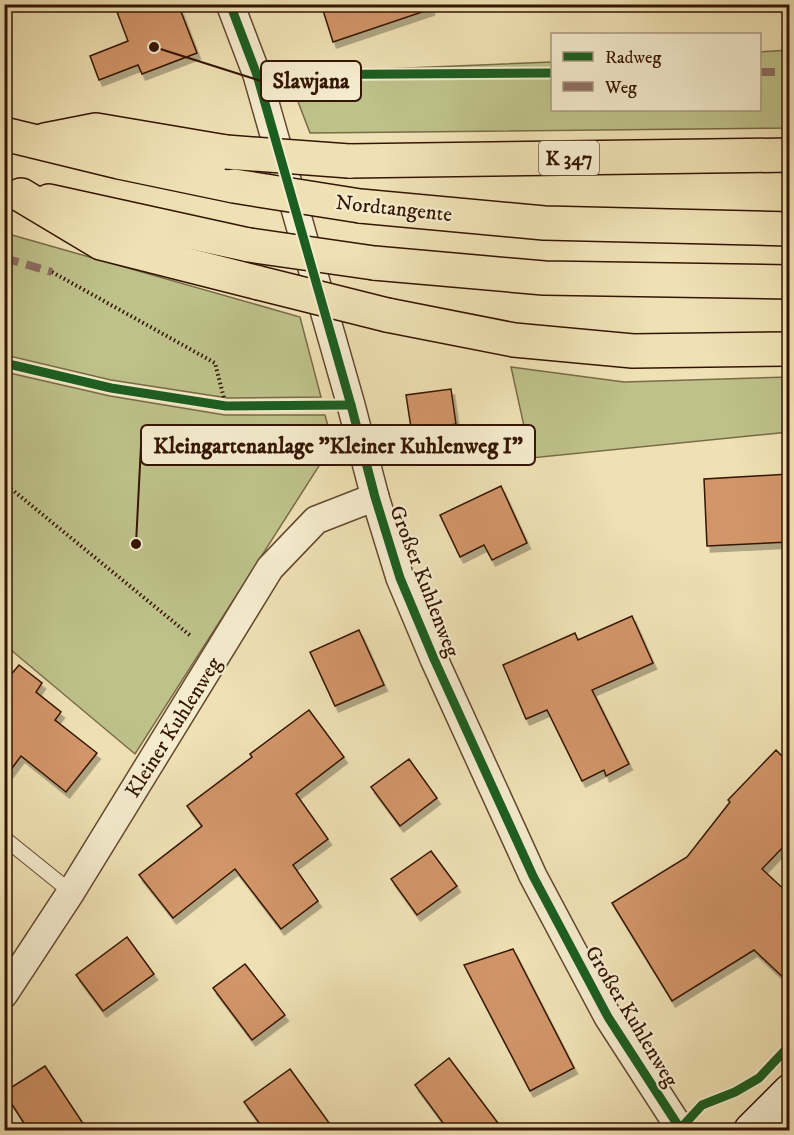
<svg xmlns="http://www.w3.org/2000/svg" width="794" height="1135" font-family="'IM FELL DW Pica',serif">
<defs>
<filter id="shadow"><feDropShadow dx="3.5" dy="6" stdDeviation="0" flood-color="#0004"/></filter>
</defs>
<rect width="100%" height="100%" fill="#efe1b4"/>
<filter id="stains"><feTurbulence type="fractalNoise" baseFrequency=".00333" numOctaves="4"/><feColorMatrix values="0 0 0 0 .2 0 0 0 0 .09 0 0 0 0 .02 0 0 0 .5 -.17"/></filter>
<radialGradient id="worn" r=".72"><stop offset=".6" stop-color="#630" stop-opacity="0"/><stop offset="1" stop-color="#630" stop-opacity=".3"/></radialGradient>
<g fill="#bec18a" stroke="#796b46" stroke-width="1.5">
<polygon points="789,50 789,128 310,133 287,73 552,62 552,110 760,110 760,52"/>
<polygon points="5,233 300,317 321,397 228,398 111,380 5,355"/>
<polygon points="511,367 624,382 789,377 789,432 531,458"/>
<polygon points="5,372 110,396 225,415 325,415 333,444 135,754 5,645"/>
</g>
<g fill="#d19568" stroke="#341503" stroke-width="1.5" filter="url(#shadow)">
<polygon points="114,4 178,4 197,53 142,74 138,65 99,80 90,56 128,41"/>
<polygon points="321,4 430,4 431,9 333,42"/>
<polygon points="451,389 456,424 437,427 441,451 415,454 406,395"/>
<polygon points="789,474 789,542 707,546 704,479"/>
<polygon points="501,486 527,543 492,560 484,545 460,557 440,515"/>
<polygon points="632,616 653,663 592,690 629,764 606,776 604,770 582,781 547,710 526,719 503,665 575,633 578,640"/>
<polygon points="359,630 384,685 335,706 310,652"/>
<polygon points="19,665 42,683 36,692 61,712 55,720 97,753 66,792 21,756 4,779 4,683"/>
<polygon points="309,710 344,757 296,794 328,839 293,865 318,901 281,929 235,869 173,918 139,875 202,826 187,806 252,757 250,754"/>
<polygon points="776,750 789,763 789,841 762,869 789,894 789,983 754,950 672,1001 612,903 687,857 730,802 728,800"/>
<polygon points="409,759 437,798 400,826 371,787"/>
<polygon points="431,851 457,886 417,915 391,879"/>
<polygon points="127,937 154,974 103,1011 76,975"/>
<polygon points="513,949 574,1068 530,1091 464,965"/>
<polygon points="245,964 285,1015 252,1040 213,988"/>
<polygon points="449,1058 504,1131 449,1131 415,1085"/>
<polygon points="45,1066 88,1131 29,1131 4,1092"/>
<polygon points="290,1069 335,1131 265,1131 244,1102"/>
</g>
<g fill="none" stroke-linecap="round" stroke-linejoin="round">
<g stroke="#63482f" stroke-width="16">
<polyline id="service" points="4,838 71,892"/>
</g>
<g stroke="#63482f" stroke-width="30">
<g id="minor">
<polyline points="230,4 257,75 351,405 375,497 400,578 434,659 533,876 608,1017 681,1130"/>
<polyline points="4,994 71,892 270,568 316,520 375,497"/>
</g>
</g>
<g stroke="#341503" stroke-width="36">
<polyline id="secondary" points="751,1130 790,1091"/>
</g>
<g stroke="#341503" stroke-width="36">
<g id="trunk">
<polyline points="4,134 119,162 234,186"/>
<polyline points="45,140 96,130 226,152"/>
<polyline points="349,161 790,155"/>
<polyline points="21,195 101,243 259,283"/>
<polyline points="49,201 249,245"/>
<polyline points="360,206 544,223 790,229"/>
<polyline points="374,263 544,278 790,282"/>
<polyline points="387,315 514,340 633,351 790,349"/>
</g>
</g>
<g stroke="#341503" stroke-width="4" stroke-dasharray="1.5 3" stroke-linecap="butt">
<polyline points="52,272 215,363 226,406"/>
<polyline points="4,483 192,637"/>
</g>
<use href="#service" stroke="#f5ecce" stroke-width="14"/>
<use href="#minor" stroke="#f5ecce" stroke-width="27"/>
<use href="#secondary" stroke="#f5ecce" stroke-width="33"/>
<use href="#trunk" stroke="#efe1b4" stroke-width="33"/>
<g stroke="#341503" stroke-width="36" stroke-linecap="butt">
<g id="trunk-bridge">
<polyline points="226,152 349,161"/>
<polyline points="234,186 360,206"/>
<polyline points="249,245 374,263"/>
<polyline points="259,283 387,315"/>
</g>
</g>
<use href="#trunk-bridge" stroke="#efe1b4" stroke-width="33"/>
<g stroke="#8d6e63" stroke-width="8" stroke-dasharray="15 8" stroke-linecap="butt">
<polyline points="760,72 790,72"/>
<polyline points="4,258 52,272"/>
</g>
<g stroke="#f5ecce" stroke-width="13">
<g id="cycleway">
<polyline points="230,4 257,75 351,405 375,497 400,578 434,659 533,876 608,1017 681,1130"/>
<polyline points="257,75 552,73"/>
<polyline points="4,363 111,388 226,406 351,405"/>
<polyline points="679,1130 702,1105 735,1092 759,1078 790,1045"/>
</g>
</g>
<use href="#cycleway" stroke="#1b5e20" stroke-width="9"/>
</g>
<g text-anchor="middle" stroke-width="4.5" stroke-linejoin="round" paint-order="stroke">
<rect fill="#f5ecce" stroke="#6e5640" stroke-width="1.5" x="539" y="141" width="60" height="34" rx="4.5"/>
<g font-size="20" font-weight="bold" fill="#341503">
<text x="569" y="165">K 347</text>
</g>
<g font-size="21" fill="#341503" stroke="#f5ecce">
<text transform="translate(394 208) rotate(6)" y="7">Nordtangente</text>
<text transform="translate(425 581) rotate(69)" y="7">Großer Kuhlenweg</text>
<text transform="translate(173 727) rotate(-58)" y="7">Kleiner Kuhlenweg</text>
<text transform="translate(632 1016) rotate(59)" y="7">Großer Kuhlenweg</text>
</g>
</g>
<path fill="none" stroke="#341503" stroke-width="2" d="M154 47L261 81M136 544L141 445"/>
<g fill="#341503" stroke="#f5ecce" stroke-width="2">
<circle cx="154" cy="47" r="6"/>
<circle cx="136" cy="544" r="6"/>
</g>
<g fill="#f5ecce" stroke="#341503" stroke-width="2">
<rect x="261" y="61" width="100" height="40" rx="6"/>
<rect x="141" y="425" width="394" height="40" rx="6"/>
</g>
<g font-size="22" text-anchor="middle" font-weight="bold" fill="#341503">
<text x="311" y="88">Slawjana</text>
<text x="338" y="453">Kleingartenanlage "Kleiner Kuhlenweg I"</text>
</g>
<rect width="794" height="1135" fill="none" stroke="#efe1b4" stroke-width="24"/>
<rect x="6" y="6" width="782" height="1123" fill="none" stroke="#341503" stroke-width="3"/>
<rect x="12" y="12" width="770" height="1111" fill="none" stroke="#341503" stroke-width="1.5"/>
<rect x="551" y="33" width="210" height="78" fill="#f5ecce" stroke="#a8967d" stroke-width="1.5"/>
<rect x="563" y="52" width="30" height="9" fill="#1b5e20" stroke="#a8967d" stroke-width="1.5"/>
<text x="605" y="63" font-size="18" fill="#341503">Radweg</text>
<rect x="563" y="82" width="30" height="9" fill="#8d6e63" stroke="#a8967d" stroke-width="1.5"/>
<text x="605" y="93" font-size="18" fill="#341503">Weg</text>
<rect width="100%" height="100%" filter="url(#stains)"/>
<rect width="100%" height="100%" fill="url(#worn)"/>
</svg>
